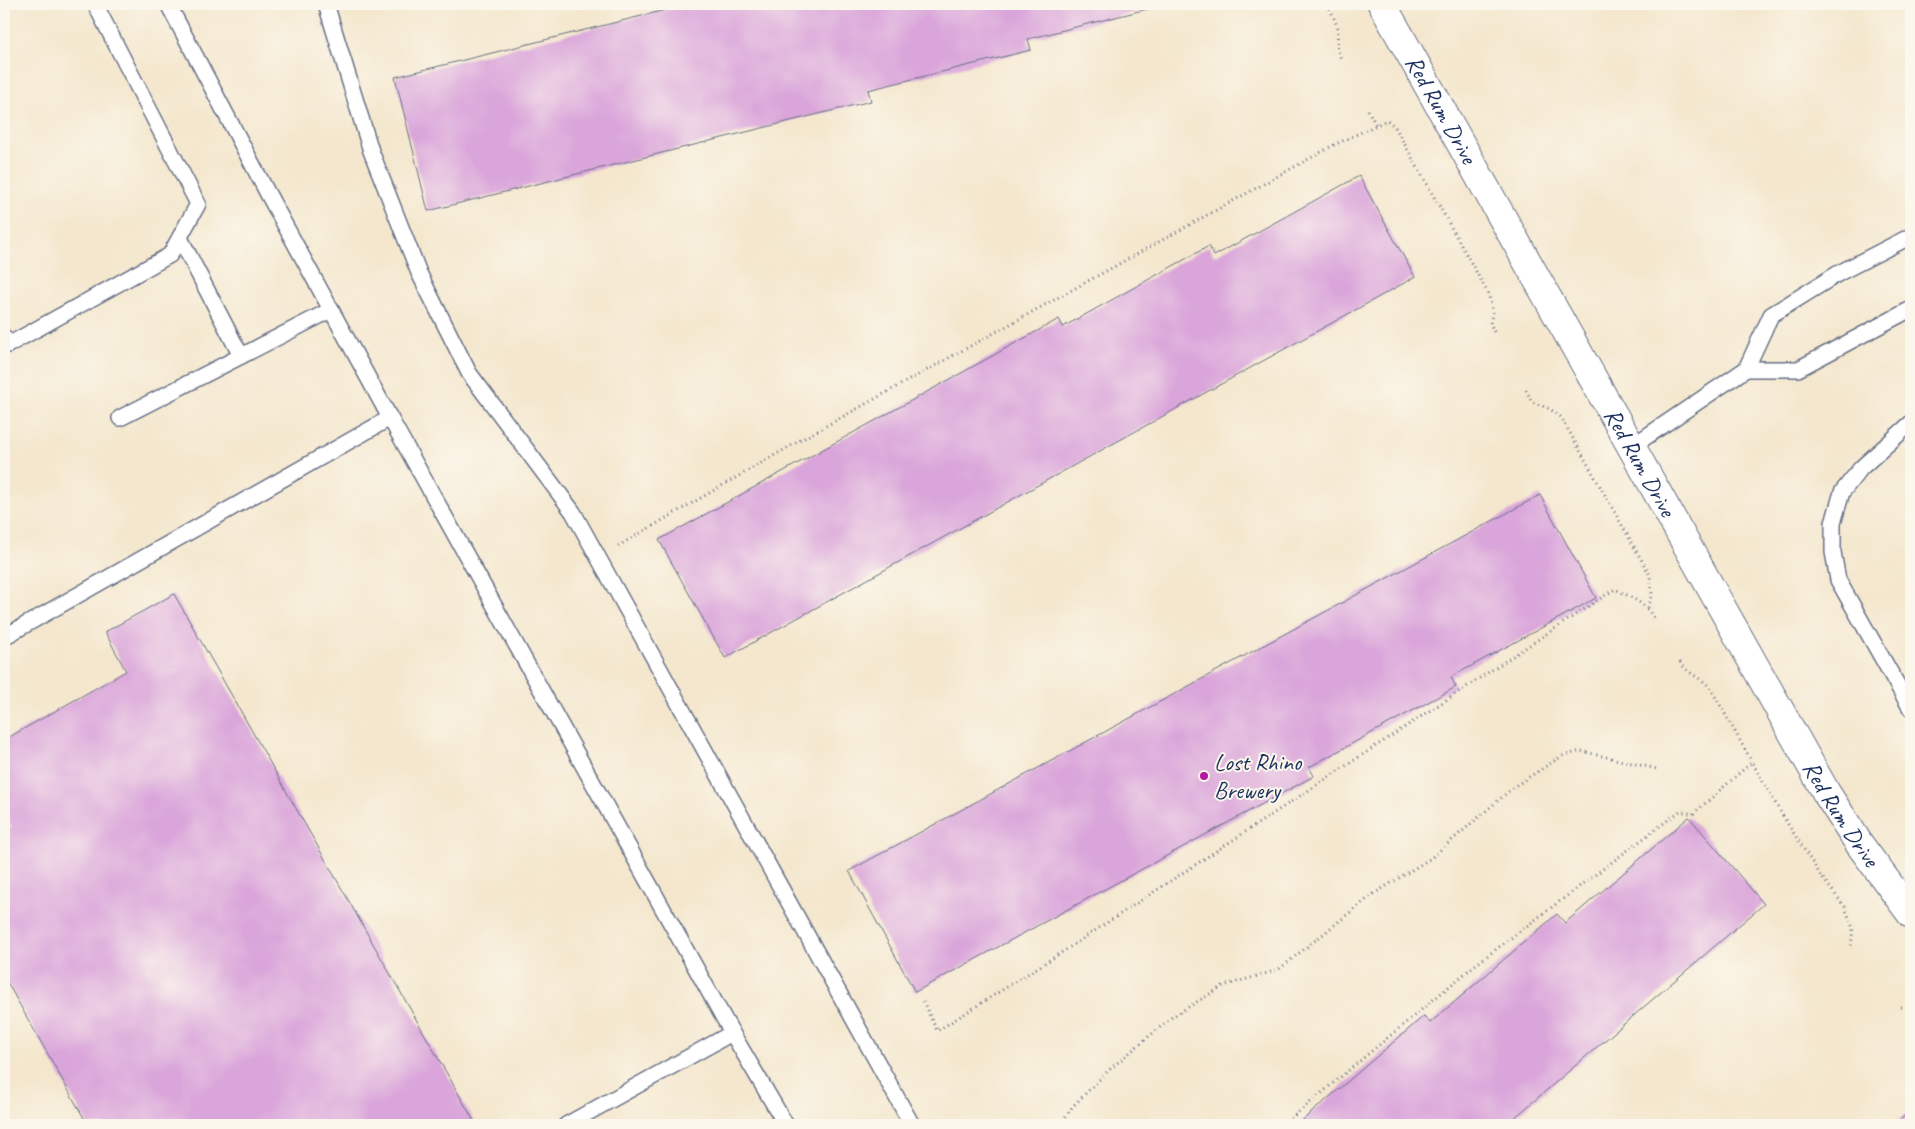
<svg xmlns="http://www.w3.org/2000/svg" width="1915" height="1129" font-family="Caveat,sans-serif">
<rect width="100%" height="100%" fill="#fbf7ec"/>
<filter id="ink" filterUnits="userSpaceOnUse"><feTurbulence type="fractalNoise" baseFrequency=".02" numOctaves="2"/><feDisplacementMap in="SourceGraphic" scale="10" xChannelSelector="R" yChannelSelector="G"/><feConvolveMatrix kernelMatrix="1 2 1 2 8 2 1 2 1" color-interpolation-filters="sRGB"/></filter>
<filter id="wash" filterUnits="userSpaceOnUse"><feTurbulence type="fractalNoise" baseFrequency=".0096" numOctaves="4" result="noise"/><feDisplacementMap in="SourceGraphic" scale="20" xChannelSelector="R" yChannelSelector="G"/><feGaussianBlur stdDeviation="1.12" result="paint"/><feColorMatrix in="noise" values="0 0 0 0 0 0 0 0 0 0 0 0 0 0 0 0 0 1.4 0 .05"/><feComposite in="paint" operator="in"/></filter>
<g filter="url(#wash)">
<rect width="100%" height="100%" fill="#f4e7ce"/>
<g id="blocks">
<g fill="#daa5da">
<polygon points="690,4 1167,4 1028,39 1031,50 868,90 871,101 428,211 395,77"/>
<polygon points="1359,176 1415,277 725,658 659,540 1059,319 1063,327 1209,246 1214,256"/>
<polygon points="1540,495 1596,598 1451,677 1456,687 1309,767 1314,776 915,992 849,871"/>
<polygon points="174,594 474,1121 466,1125 88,1125 4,977 4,832 12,828 4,812 4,740 126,671 105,632"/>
<polygon points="1689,817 1764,904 1506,1125 1297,1125 1424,1016 1430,1023 1557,914 1565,923"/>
<polygon points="1911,1110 1911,1125 1894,1125"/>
</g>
</g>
</g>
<g filter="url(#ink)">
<use href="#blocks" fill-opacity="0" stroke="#676f85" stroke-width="1"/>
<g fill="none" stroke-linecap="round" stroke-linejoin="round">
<g stroke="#676f85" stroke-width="18">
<g id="lane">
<polyline points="168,4 268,194 390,418"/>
<polyline points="326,4 371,151 419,273 469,373 573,512 912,1125"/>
<polyline points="180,238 241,356"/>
<polyline points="4,337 8,345 170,255 198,204 95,4"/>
<polyline points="1746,369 1798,369 1911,309"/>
<polyline points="120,418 331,310"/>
<polyline points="1911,423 1861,468 1842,492 1833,523 1833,552 1838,580 1911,709"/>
<polyline points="1631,447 1746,369 1771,315 1839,273 1911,236"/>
<polyline points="4,637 390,418 732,1033 786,1125"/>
<polyline points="566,1125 732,1033"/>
</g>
</g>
<g stroke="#676f85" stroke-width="30">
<g id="street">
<path id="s1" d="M1382,4L1827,794L1860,845L1911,914"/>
</g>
</g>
<g stroke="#676f85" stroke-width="3" stroke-dasharray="1 4" stroke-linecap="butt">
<polyline points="1328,4 1338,28 1337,48 1341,59"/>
<polyline points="1368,110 1376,125"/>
<polyline points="1526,390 1532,402 1550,409 1561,417 1650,575 1652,594 1648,608"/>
<polyline points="618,546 806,437 1334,145 1387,120 1395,127 1488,293 1493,312 1490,323 1495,334"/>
<path d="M1680,662C1688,674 1700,677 1710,687L1752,762"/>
<path d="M923,1001L937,1031L1067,949L1615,589C1631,597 1645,603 1654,618"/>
<polyline points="1901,1007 1911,1007"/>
<polyline points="1060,1125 1072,1107 1109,1070 1172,1017 1223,986 1278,970 1372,895 1431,858 1515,786 1562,756 1581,751 1657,769"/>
<polyline points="1283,1125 1475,965 1680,811 1693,814 1752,762 1784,818 1821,876 1845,907 1853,928 1851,947"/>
</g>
<use href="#lane" stroke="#fff" stroke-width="15"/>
<use href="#street" stroke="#fff" stroke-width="28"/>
</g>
</g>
<circle fill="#b5179e" stroke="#fbf7ec" stroke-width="2" cx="1204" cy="776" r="5"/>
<g text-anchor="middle" stroke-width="4" stroke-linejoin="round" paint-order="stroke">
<g font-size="24" fill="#1b2f5e" stroke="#fbf7ec">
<text dy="8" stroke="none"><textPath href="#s1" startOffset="121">Red Rum Drive</textPath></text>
<text dy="8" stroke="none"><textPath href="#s1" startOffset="526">Red Rum Drive</textPath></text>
<text dy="8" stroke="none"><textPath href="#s1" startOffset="931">Red Rum Drive</textPath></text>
</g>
<g font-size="24" fill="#1b2f5e" stroke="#fbf7ec" text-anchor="start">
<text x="1214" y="770">Lost Rhino<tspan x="1214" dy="28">Brewery</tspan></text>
</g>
</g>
<rect width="1915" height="1129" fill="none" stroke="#fbf7ec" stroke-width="20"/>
</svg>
